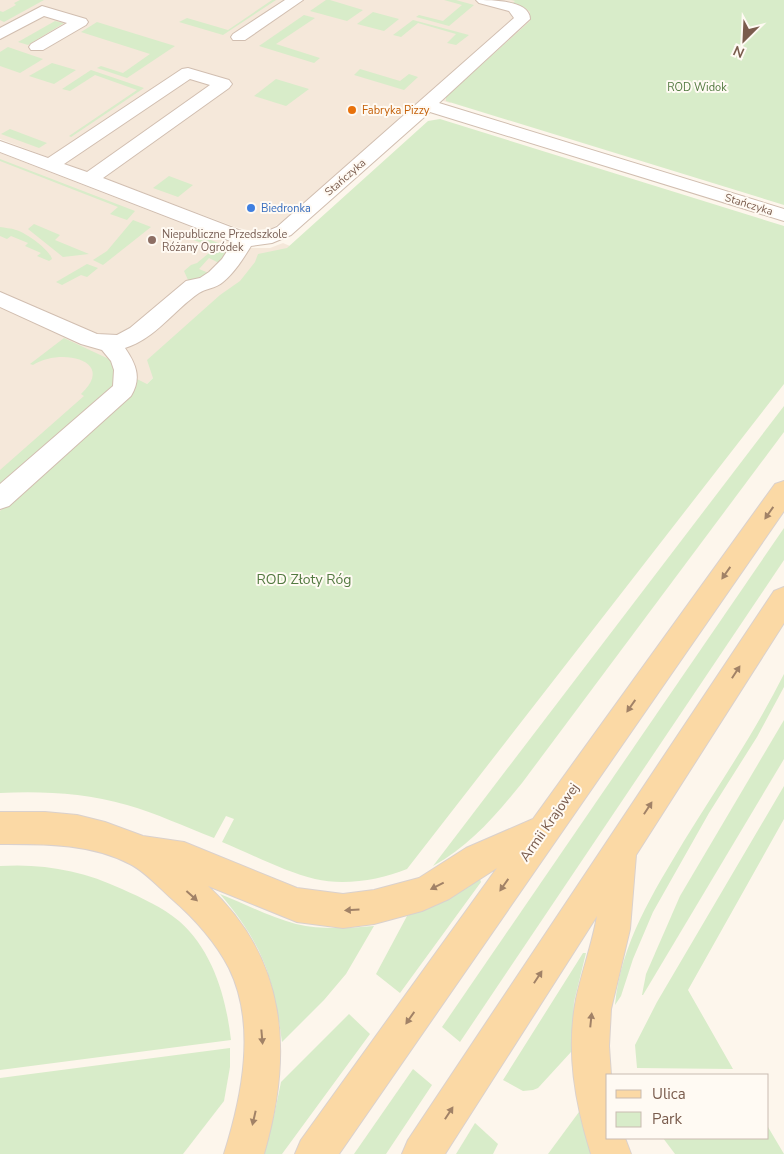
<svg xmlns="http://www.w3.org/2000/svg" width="784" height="1154" font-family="'Nunito Sans',sans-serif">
<rect width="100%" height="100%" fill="#fdf6ec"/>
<g fill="#f5e8da">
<polygon points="0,0 558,0 450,103 426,96 282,222 272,228 251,231 235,227 0,139"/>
<polygon points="0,153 245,248 270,248 283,243 290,246 213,315 147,384 0,515"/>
</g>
<g fill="#d8ecc9">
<polygon points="20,0 44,0 4,22 0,20 0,11 3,12 16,5 14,3"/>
<polygon points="272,0 276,0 223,35 179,22 187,18 228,30"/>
<polygon points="326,0 330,0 363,10 347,21 310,11"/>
<polygon points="444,0 456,0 474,5 449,26 416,17 419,15 443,21 462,5"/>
<polygon points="511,0 784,0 784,205 446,101 446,97 530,21 530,12 525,8 513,3 515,1"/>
<polygon points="373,12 399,19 384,31 357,24"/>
<polygon points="304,15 315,18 276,44 320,58 314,63 259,46"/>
<polygon points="413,20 469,35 456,45 447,43 456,34 418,23 401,37 393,35"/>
<polygon points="55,21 64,23 28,45 18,42"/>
<polygon points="97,22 175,46 127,78 97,68 101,66 123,73 150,54 81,32"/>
<polygon points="8,47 43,59 20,73 0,66 0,52"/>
<polygon points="52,63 76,70 54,84 29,76"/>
<polygon points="360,69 400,81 409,74 418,77 404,90 354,75"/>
<polygon points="91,70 144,88 71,137 69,136 137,90 95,75 70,91 62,89"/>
<polygon points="276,79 309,89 286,106 254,96"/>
<path d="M440,119L784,226V384L407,869C380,880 344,886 315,879C285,872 251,854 222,842L234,819L226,816L214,838C185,827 156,813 127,805C85,793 43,791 0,793V511L126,400L134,389L137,379L147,384L153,378L147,360L220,295L240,281L255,262L258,254L287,248L428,121Z"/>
<polygon points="10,129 47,143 39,148 1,134"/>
<polygon points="0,159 135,211 127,220 110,214 118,207 0,161"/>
<polygon points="169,176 193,185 178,197 153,188"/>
<polygon points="133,220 151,227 103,265 93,260 107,251"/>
<polygon points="34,224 60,235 55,240 89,254 63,257 28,229"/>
<path d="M0,227C5,228 11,228 16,230C25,232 50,250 52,259L49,261L37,256L41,253L25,246L28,243L11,236L7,239L0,236Z"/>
<polygon points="188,231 231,248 221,264 209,258 199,269 211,274 191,281 188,280 184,271 191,265 197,263 215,248 183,236"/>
<polygon points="87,264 98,268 87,277 81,275 62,285 56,282"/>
<path d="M64,338L111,360L116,366L115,385L0,489V470L84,396L81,394C117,361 62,347 33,365L30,364Z"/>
<path d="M784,406V432L522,783C496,815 470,846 433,866Z"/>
<polygon points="784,528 784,560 460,1042 442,1027"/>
<path d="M784,674V687L757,737L709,813L653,912L633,959L621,996L615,1005C621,943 653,893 684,841C718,786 755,732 784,674Z"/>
<polygon points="784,720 784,759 643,995 642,995 646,974 680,896"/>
<polygon points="784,786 784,819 688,990 733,1069 637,1068 635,1045 657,1002"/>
<path d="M0,866C43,863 84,871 122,889C142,898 162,907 179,921C213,951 226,997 231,1040L0,1070Z"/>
<polygon points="480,879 481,882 400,993 376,974 407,916 452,897"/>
<path d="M220,894C245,904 270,917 296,924C322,930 348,928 374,926L346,974L324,1000L282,1042C273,976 264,946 220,894Z"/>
<polygon points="583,953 586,953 574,1002 571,1052 538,1088 533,1090 523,1091 503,1080"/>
<polygon points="349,1014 370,1034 282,1154 262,1154 274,1116 281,1082"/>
<polygon points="230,1048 230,1067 224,1101 183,1154 0,1154 0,1078"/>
<polygon points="413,1069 432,1085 386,1154 354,1154"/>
<polygon points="579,1112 591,1154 548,1154"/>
<polygon points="475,1123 498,1144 493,1154 456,1154"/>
<polygon points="768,1127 784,1154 675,1154 663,1138 768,1138"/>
</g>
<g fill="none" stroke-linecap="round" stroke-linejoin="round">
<g stroke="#d1beb0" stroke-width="2">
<g id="minor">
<polygon points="285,0 303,0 245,40 233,40 231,37 233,34"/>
<path d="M476,0C491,0 530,0 530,19L439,103L784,209V221L430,112L291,235L272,243L251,246C243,259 235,272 223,282C215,289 206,288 199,293C174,310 155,339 125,348C136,364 142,378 131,396L9,506L0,509V484L113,386L114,370L111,361L102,350L81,344L0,307V292L97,334L117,335L130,328L186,281L200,278L209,272L222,259L233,242L0,152V141L48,158L182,69L188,68L229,80L232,84L229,88L103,178L249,234L263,233L277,227L514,18L509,11L479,3ZM190,79L210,85L87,172L64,164Z"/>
<polygon points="42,6 86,19 88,22 86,25 43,50 31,50 29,47 31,44 67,23 44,16 0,39 0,28"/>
</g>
</g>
<g stroke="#dad1cd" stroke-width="2">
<g id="major">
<path d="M784,481V511L339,1154H295L301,1140L497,868L449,899L422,911L374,924L343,928L297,922L208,886C288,960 293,1054 264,1154H224C242,1097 257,1025 229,968C215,941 194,918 171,898C160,888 143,870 130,864C90,843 44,844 0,844V812H45L77,815L105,822L143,836L184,842L297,888L343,894L374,890L419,878L466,848L533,819L775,484Z"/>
<path d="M784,587V623L636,855L630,929L611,1009L609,1046L611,1075H608V1138H625L631,1154H591C575,1103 566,1052 576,999C582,971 592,945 597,916L445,1154H402L408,1140L774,591Z"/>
</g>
</g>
<use href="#minor" fill="#fff" fill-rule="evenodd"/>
<use href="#major" fill="#fbd9a5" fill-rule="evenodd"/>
</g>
<defs><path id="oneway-solid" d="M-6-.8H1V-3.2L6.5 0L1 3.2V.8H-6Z" transform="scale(1.25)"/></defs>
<g fill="#a18267">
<use href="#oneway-solid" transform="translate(769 513) rotate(125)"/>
<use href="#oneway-solid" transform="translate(726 573) rotate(125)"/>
<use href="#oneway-solid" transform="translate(736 672) rotate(-57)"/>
<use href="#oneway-solid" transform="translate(631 706) rotate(125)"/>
<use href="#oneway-solid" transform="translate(648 808) rotate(-57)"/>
<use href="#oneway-solid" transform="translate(504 885) rotate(125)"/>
<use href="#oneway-solid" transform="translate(437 886) rotate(153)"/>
<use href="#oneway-solid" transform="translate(192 896) rotate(42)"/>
<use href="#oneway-solid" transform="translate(352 910) rotate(177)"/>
<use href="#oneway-solid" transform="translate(538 977) rotate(-57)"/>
<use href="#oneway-solid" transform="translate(410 1018) rotate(125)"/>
<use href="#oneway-solid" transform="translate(591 1020) rotate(-84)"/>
<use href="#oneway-solid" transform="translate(262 1037) rotate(85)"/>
<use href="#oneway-solid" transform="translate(449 1113) rotate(-57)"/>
<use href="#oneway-solid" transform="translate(254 1118) rotate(103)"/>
</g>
<circle fill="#e8710a" stroke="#fffaf3" stroke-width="2" cx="352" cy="110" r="5"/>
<circle fill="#3f7fe0" stroke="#fffaf3" stroke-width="2" cx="251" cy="208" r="5"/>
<circle fill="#8d6e63" stroke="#fffaf3" stroke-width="2" cx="152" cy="240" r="5"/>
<g text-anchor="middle" stroke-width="4" stroke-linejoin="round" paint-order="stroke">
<g font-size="11" fill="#537a41" stroke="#fffaf3">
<text x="697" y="91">ROD Widok</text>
</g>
<g font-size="11" fill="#c56008" stroke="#fffaf3" text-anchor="start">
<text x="362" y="114">Fabryka Pizzy</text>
</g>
<g font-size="11" fill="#7a5c4d" stroke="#fffaf3">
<text transform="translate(345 177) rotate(-41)" y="4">Stańczyka</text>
<text transform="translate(749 204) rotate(17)" y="4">Stańczyka</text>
</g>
<g font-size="11" fill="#366cbe" stroke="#fffaf3" text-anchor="start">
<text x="261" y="212">Biedronka</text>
</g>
<g font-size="11" fill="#785e54" stroke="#fffaf3" text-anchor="start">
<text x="162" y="238">Niepubliczne Przedszkole<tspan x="162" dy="13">Różany Ogródek</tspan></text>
</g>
<g font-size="14" fill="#537a41" stroke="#fffaf3">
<text x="304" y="584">ROD Złoty Róg</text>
</g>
<g font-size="14" fill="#7a5c4d" stroke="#fffaf3">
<text transform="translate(549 822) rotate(-55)" y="5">Armii Krajowej</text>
</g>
</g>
<rect x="606" y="1074" width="162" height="65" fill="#fffaf3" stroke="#cabbb1"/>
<rect x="616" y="1090" width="25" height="8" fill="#fbd9a5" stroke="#cabbb1"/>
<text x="652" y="1099" font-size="15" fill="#7a5c4d">Ulica</text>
<rect x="616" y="1112" width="25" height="15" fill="#d8ecc9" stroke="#cabbb1"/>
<text x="652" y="1124" font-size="15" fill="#7a5c4d">Park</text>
<g transform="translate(744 40) rotate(204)" stroke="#fffaf3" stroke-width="4" paint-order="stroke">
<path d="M0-4L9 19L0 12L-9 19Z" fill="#7a5c4d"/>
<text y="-8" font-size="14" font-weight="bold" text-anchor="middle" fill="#7a5c4d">N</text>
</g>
</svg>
